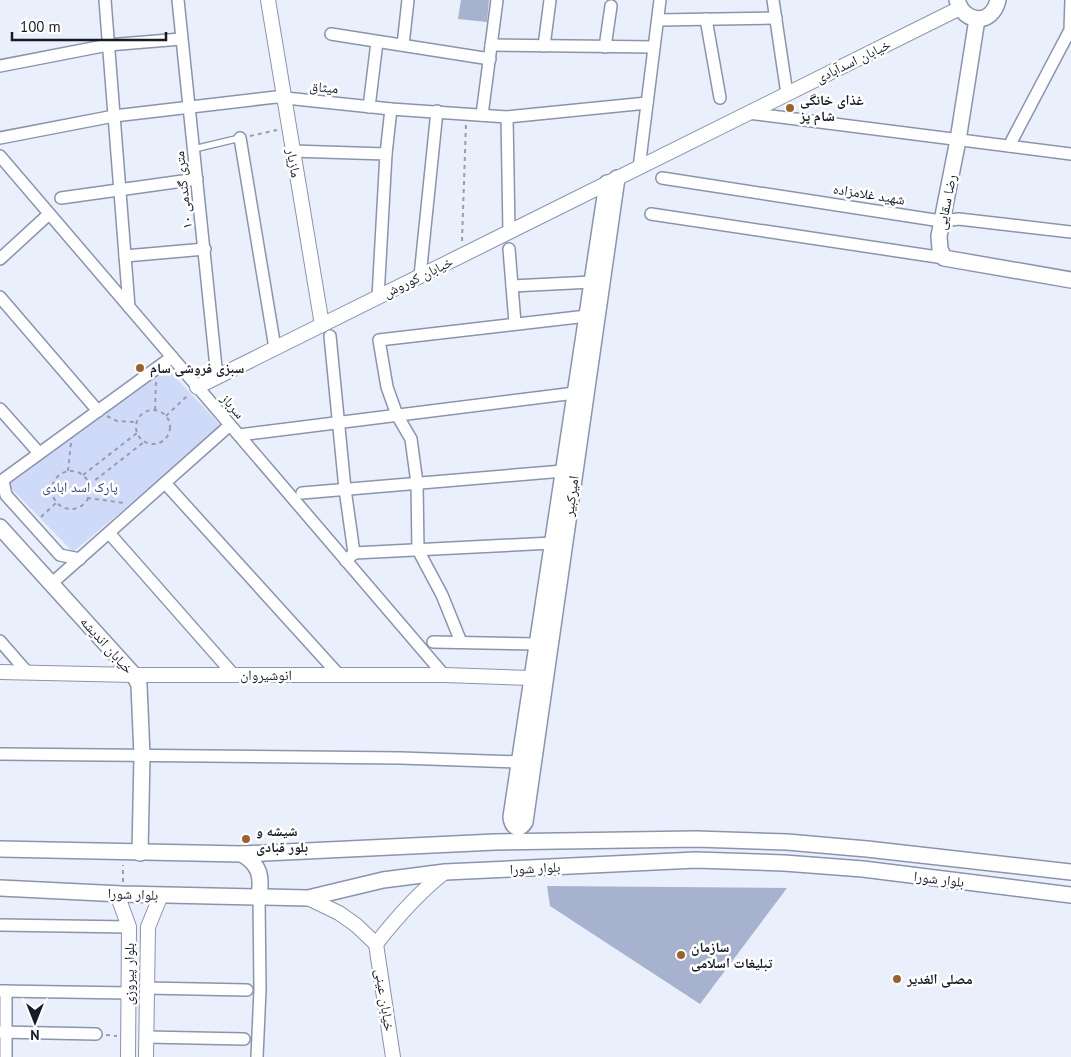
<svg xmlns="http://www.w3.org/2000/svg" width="1071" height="1057" font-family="'PT Sans','Noto Naskh Arabic',sans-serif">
<rect width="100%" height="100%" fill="#eaeffc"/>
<polygon fill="#cedaf8" points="166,367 222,427 73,552 7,484"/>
<g fill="#a7b2cf">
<polygon points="461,0 489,0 487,22 458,19"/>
<polygon points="547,886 787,888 700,1004 550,906"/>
</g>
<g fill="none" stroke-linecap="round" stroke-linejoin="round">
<g stroke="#8994b0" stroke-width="8">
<polyline id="service" points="194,149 240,138"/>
</g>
<g stroke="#8994b0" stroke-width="14">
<g id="minor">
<polyline points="105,0 129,307"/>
<polyline points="178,0 217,377"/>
<polyline points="773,0 787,94"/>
<polyline points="706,19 720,98"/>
<polyline points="658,20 776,18"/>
<polyline points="331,34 490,59"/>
<polyline points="403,45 408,0"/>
<polyline points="491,45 654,47"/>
<polyline points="544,46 550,0"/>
<polyline points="605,47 611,6"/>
<polyline points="0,66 108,45 181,39"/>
<polyline points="369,107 377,42"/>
<polyline points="748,113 1071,154"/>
<polyline points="482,115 497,0"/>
<polyline points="507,117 509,232"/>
<polyline points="0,138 114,116 276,97 391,109 507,117 647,103"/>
<polyline points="240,138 275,348"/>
<polyline points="1009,146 1070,30 1071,0"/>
<polyline points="292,151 386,154 378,297"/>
<polyline points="386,154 391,109"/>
<polyline points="0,156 444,675"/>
<polyline points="639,168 660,0"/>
<polyline points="662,178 941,221 959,219 1071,232"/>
<polyline points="61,198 197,179"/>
<polyline points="651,214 944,258"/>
<polyline points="509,249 515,323"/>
<polyline points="125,256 205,249"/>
<polyline points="0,259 49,214"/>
<polyline points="420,276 437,111"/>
<polyline points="512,286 592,282"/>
<polyline points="0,297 98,411"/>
<polyline points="330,336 345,489 354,553 346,561"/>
<polyline points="0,409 39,453"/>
<polyline points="239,435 575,393"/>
<polyline points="3,481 6,495 60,555 80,559"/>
<polyline points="0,482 172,357"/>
<polyline points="165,483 339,675"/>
<polyline points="302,493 563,471"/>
<polyline points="109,533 233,674"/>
<polyline points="354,553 552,543"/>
<polyline points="51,584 230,425"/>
<polyline points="0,641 28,673"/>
<polyline points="433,642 536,644"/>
<polyline points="461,642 442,595 418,550 417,483 411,439 397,415 387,387 379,340 587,316"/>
<polyline points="0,754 401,758 519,762"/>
<polyline points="0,925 129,927"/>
<polyline points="146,988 247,990"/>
<polyline points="0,991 129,993"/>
<polyline points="6,991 6,1057"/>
<polyline points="0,1032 96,1034"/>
<polyline points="146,1037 244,1039"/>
<polyline points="257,1057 260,990 259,897"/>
</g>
</g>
<g stroke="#8994b0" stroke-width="16">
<g id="tertiary">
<polyline points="268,0 322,325"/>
<polyline points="197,387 960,8"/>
<polyline points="0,672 134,675 444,675 532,678"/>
<polyline points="117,894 129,927 128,1057"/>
<polyline points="308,898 339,913 356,925 376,944"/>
<polyline points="376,944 393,1057"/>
<path d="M376,944C397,917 418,893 445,872"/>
<polyline points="146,1057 148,927 161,895"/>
</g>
</g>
<g stroke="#8994b0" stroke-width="18">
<g id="secondary">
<path d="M957,0C964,24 992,26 998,0"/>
<polyline points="977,19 958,140 939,236 940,249 944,258 1071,280"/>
<path d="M607,183L511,817C512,827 519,832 525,822L617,178"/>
<polyline points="0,527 134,675 139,685 142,756 140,853"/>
<polyline points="0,849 242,854 495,842 696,839 787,842 867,849 1071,872"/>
<path d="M242,854C260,865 262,876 259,897"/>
<polyline points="0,888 122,894 308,898 383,880 445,872 696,860 784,863 863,869 1071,895"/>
</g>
</g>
<g stroke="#989da9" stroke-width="2" stroke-dasharray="4 4" stroke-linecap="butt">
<polyline points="250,136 277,130"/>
<polyline points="462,241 466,123"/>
<circle cx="153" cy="427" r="17"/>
<polyline points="155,410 156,382"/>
<polyline points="107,416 117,421 136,422"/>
<polyline points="166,416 188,395"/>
<polyline points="68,471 71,443"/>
<circle cx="71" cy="490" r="19"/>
<polyline points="83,475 137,433"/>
<polyline points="89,485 144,442"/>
<polyline points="87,498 125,503"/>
<polyline points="41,517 56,503"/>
<polyline points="123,882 123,865"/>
<polyline points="106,1035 117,1036"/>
</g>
<use href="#service" stroke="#fff" stroke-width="5.5"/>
<use href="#minor" stroke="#fff" stroke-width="11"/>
<use href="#tertiary" stroke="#fff" stroke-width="14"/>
<use href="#secondary" stroke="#fff" stroke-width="15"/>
</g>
<g fill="#a06128" stroke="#fff" stroke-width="2">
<circle cx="790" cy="108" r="5"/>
<circle cx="140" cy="368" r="5"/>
<circle cx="246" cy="839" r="5"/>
<circle cx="681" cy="955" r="5"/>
<circle cx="897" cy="979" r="5"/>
</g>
<g text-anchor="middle" stroke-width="5" stroke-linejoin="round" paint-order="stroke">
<g font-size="14" fill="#171b26" stroke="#fff">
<text transform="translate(853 61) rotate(-26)" y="5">خیابان اسدآبادی</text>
<text transform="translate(324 87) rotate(6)" y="5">میثاق</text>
<text transform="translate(294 163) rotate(80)" y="5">مازیار</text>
<text transform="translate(183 190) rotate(-96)" y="5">۱۰ متری گندمی</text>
<text transform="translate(869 194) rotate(9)" y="5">شهید غلامزاده</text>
<text transform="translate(946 202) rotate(-79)" y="5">رضا سقایی</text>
<text transform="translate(418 277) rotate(-26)" y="5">خیابان کوروش</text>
<text transform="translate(233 406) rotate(49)" y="5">سرباز</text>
<text transform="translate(571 496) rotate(-82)" y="5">امیرکبیر</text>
<text transform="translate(107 645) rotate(48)" y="5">خیابان اندیشه</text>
<text x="266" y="680">انوشیروان</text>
<text transform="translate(535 868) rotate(-3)" y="5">بلوار شورا</text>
<text transform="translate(939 879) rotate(7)" y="5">بلوار شورا</text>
<text transform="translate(133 894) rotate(2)" y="5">بلوار شورا</text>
<text transform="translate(129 974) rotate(-90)" y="5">بلوار پیروزی</text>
<text transform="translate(385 1000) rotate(81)" y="5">خیابان عینی</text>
</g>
<g font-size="14" font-weight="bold" fill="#171b26" stroke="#fff" text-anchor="start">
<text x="800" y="105">غذای خانگی<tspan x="800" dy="16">شام پز</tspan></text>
<text x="150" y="373">سبزی فروشی سام</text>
<text x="256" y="836">شیشه و<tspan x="256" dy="16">بلور قبادی</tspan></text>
<text x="691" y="952">سازمان<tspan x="691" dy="16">تبلیغات اسلامی</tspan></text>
<text x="907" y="984">مصلی الغدیر</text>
</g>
<g font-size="14" fill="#2f4397" stroke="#fff">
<text x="80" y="492">پارک اسد ابادی</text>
</g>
</g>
<g transform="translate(35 1022) rotate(180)" stroke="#ffffff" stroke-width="4" paint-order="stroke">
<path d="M0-4L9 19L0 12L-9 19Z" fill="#171b26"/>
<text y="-8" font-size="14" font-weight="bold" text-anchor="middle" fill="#171b26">N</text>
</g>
<path d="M12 32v8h154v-8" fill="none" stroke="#171b26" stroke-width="2.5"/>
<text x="20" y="32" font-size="15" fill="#171b26" stroke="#ffffff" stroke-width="4" paint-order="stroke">100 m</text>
</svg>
